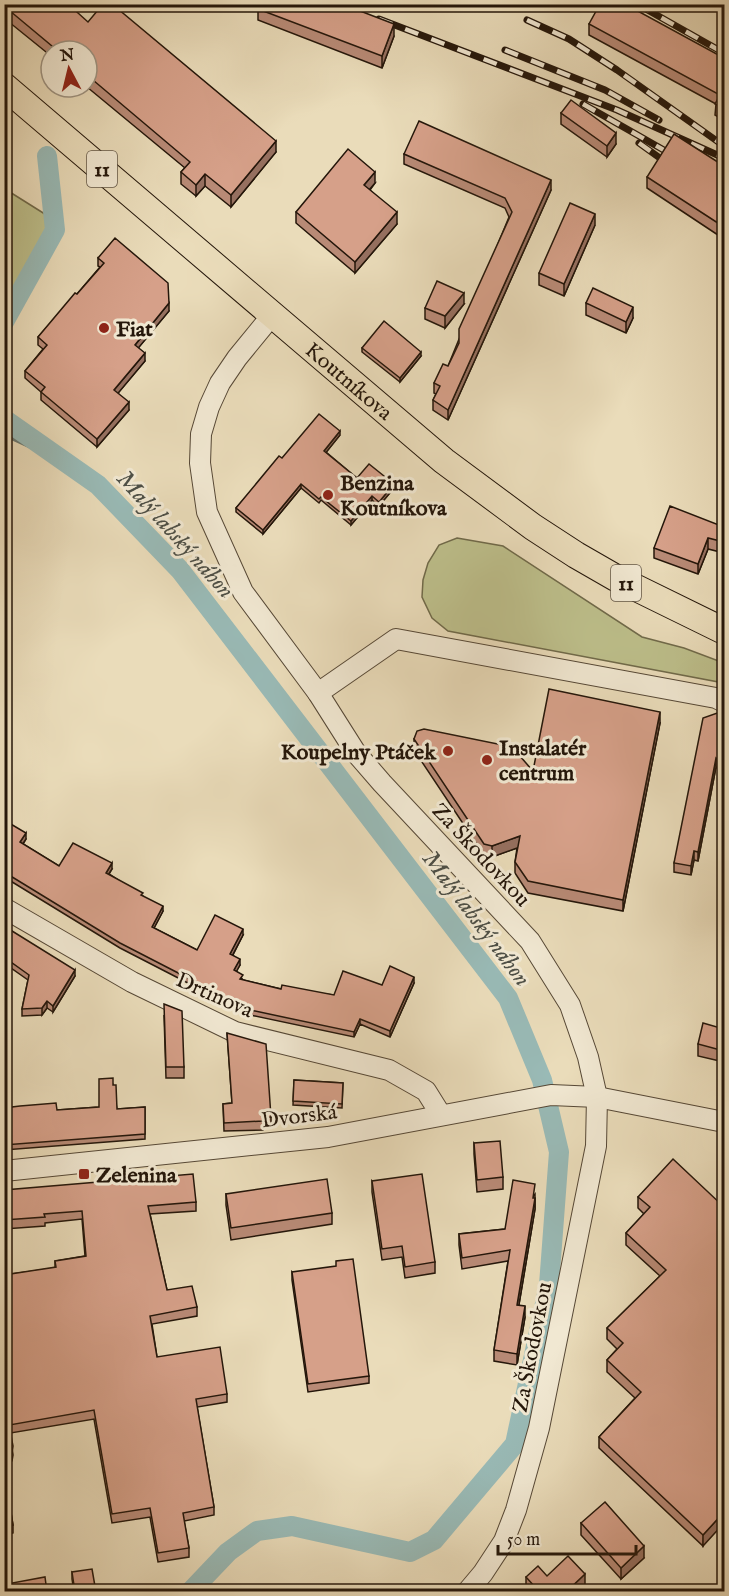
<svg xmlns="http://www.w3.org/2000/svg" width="729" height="1596" font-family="'IM FELL English',serif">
<rect width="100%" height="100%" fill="#eadcba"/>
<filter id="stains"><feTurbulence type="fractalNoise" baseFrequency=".00333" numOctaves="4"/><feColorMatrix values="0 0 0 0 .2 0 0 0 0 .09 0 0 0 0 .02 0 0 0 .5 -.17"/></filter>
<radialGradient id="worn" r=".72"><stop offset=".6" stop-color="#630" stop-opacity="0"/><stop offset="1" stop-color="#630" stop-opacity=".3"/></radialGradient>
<g fill="#bdbf8b" stroke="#706a4a" stroke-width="1.5">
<polygon points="5,189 48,216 45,237 5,307"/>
<polygon points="457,538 503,546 642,637 684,648 724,663 724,683 448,631 432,618 422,597 423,580 428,563 439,545"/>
</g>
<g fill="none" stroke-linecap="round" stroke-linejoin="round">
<polyline stroke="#6a7871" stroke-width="5" points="4,434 69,464"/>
<g stroke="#99bab6" stroke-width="20">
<polyline points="4,322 55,230 47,156"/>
<polyline points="4,419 98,485 180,570 508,998 542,1080 559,1152 549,1285 515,1444 434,1540 410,1552 292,1526 257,1531 228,1552 190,1592"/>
</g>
<g stroke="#564836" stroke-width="22">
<g id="minor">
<polyline points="273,314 237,358 220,383 209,407 201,434 200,463 207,512 243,592 318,693 356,753 382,783 530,941 570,1005 588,1057 597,1097 596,1146 539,1428 516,1510 504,1541 483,1573 467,1592"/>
<polyline points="318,693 396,639 716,698 724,702"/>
<polyline points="4,908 132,982 235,1032 389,1070 426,1091 441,1115"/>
<polyline points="4,1171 328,1137 551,1095 597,1097 724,1122"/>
</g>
</g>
<g stroke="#24160a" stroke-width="28">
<g id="major">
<path id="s1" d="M4,86L444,461L533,527L576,555L616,578L724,631"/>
</g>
</g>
<use href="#minor" stroke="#f1e8d2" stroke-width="20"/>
<use href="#major" stroke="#eadcba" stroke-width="26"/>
<g stroke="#24160a" stroke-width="7">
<g id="rail">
<polyline points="637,4 724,53"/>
<polyline points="379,19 617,110 724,158"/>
<polyline points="527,20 569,39 617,70 724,146"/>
<polyline points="505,50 605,90 659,120"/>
<polyline points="583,104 669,153"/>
<polyline points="639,143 664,161"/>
</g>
</g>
<use href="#rail" stroke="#f1e8d2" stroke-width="4.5" stroke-dasharray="14" stroke-linecap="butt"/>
</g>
<g fill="#b88a76" stroke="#24160a" stroke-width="1.5">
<polygon points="4,4 88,22 276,152 231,207 205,186 196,196 181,184 181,172 185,168 87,87 87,51 51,51 51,56 4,18"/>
<polygon points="240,4 342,4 394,36 382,68 258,20 258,11"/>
<polygon points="589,24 724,58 724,120 715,115 716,104 589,35"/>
<polygon points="561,113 616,144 607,157 561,124"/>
<polygon points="404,154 551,190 448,420 433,410 433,400 436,394 434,393 434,383 448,366 509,217 505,208 404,164"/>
<polygon points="724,166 724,239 647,188 647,177"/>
<polygon points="375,183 370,190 397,224 355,273 296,223 296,212"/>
<polygon points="595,225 564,296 539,285 539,273"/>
<polygon points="98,258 169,311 138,348 145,361 118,393 129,410 97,447 41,400 41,392 25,378 25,371 43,349 38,345 38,337 77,294 100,267 98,266"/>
<polygon points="586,303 633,318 626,333 586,315"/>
<polygon points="464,304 445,328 425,319 425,308"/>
<polygon points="362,348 421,356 400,382 362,352"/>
<polygon points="340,435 326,452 357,478 394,488 379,506 372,500 351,525 321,500 319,503 301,488 263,534 236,512 236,508 282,458"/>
<polygon points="724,527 724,553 708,549 698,574 654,558 654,548"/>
<polygon points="724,711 724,774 716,767 698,861 694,860 691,875 674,872 674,863"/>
<polygon points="660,723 623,911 528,893 515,873 515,862 517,848 492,857 484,855 414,750 414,739 533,771"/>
<polygon points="4,820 26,839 23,844 59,866 112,869 109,874 143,896 163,911 154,928 197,950 243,935 233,955 240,965 236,971 243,980 281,989 334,995 382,985 414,983 390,1037 360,1024 354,1037 250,1015 120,948 4,877"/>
<polygon points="4,926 75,976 53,1012 47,1008 42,1015 22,1016 22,1009 28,980 4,963"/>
<polygon points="164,1015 184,1067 184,1078 166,1078"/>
<polygon points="724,1029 724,1062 698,1056 698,1044"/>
<polygon points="227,1033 271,1117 271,1125 263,1126 263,1130 224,1131 223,1104 232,1103"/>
<polygon points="294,1080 343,1083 342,1108 293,1105"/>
<polygon points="113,1085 117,1109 145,1107 145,1139 4,1150 4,1108 57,1110 99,1107"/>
<polygon points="474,1143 503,1177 503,1189 477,1192 474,1154"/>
<polygon points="372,1181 435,1262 435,1273 405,1278 402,1257 382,1260 372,1192"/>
<polygon points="4,1190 196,1202 196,1211 150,1214 167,1290 197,1307 197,1316 152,1324 157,1357 227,1394 227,1402 197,1407 214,1507 214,1515 184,1521 189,1548 189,1557 158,1562 150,1517 112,1523 94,1419 10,1433 13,1455 12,1461 4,1463 4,1275 55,1268 55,1261 85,1256 82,1219 45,1223 45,1226 4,1229"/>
<polygon points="226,1194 332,1213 332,1224 231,1240 226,1205"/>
<polygon points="535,1194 535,1209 519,1305 525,1317 517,1365 494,1361 494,1350 508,1261 462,1269 459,1245 459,1234 505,1229"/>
<polygon points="638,1197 724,1207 703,1546 599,1448 599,1437 635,1398 607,1372 607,1360 617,1349 607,1339 607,1328 660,1276 626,1245 626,1233 644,1214 638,1208"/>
<polygon points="292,1272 369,1376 369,1383 308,1392 292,1280"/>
<polygon points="4,1469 13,1525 13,1533 4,1535"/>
<polygon points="581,1523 644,1558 621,1579 581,1535"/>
<polygon points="72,1572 96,1592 74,1592 72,1579"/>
<polygon points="547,1576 585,1589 582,1592 526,1592 526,1577"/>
</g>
<g fill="#967060" stroke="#24160a" stroke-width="1.5">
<polygon points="394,24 394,36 382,68 382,56"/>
<polygon points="616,133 616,144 607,157 607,146"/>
<polygon points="276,141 276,152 231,207 231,195"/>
<polygon points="375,172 375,183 364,196 364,185"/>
<polygon points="205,174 205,186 196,196 196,185"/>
<polygon points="551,180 551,190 448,420 448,410"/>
<polygon points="397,212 397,224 355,273 355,262"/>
<polygon points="595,214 595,225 564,296 564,284"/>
<polygon points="464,293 464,304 445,328 445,316"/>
<polygon points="169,303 169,311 135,352 135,345"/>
<polygon points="633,307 633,318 626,333 626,322"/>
<polygon points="421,352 421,356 400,382 400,378"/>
<polygon points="145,353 145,361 114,398 114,390"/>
<polygon points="129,402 129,410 97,447 97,439"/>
<polygon points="340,431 340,435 324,455 324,451"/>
<polygon points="301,484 301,488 263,534 263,530"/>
<polygon points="394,484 394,488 379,506 379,502"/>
<polygon points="372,496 372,500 351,525 351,521"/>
<polygon points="708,538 708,549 698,574 698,564"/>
<polygon points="660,712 660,723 623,911 623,900"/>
<polygon points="716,758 716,767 698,861 698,852"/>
<polygon points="26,833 26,839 20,848 20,842"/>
<polygon points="520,836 520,847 492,857 492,846"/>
<polygon points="694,851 694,860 691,875 691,866"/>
<polygon points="112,863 112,869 106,878 106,873"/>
<polygon points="163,906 163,911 152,932 152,927"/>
<polygon points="243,929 243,935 230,960 230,954"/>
<polygon points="240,959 240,965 234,976 234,970"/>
<polygon points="75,970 75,976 53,1012 53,1006"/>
<polygon points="414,977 414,983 390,1037 390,1031"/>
<polygon points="47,1001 47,1008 42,1015 42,1008"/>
<polygon points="360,1019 360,1024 354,1037 354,1032"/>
<polygon points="535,1198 535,1209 517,1316 517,1305"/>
<polygon points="525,1306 525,1317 517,1365 517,1354"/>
<polygon points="724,1512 724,1523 703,1546 703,1535"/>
<polygon points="644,1546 644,1558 621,1579 621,1568"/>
<polygon points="585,1574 585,1589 582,1592 566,1592"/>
</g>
<g fill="#d6a089" stroke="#24160a" stroke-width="1.5">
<polygon points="4,4 68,4 88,22 103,4 112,4 276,141 231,195 205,174 196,185 181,172 190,162 87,75 87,51 58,51 4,6"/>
<polygon points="259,4 342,4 394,24 382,56 258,9"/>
<polygon points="600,4 625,4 724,58 724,109 715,104 720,95 589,24"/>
<polygon points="571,100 616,133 607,146 561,113"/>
<polygon points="419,121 551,180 448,410 433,400 440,386 434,383 443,364 448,366 459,343 459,329 512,212 505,198 404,154"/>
<polygon points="674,134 724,166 724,227 647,177"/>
<polygon points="348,149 375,172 364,185 397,212 355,262 296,212"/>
<polygon points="570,203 595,214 564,284 539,273"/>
<polygon points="115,238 168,283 169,303 135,345 145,353 114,390 129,402 97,439 41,392 45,387 25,371 47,345 38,337 75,293 77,294 104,263 98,258"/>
<polygon points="437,281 464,293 445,316 425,308"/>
<polygon points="593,288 633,307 626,322 586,303"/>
<polygon points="384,321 421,352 400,378 362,348"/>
<polygon points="319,414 340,431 324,451 357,478 369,464 394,484 379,502 372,496 351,521 321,497 319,499 301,484 263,530 236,508 279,456 282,458"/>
<polygon points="670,506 724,527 724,542 708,538 698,564 654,548"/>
<polygon points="549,689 660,712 623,900 528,881 515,862 520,836 492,846 484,844 414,739 417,731 424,729 512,747 533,771"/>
<polygon points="723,711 724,711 724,765 716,758 698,852 694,851 691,866 674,863 703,718"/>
<polygon points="4,820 26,833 20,842 59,866 73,843 112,863 106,873 143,893 141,895 163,906 152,927 197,950 215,915 243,929 230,954 240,959 234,970 243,975 240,979 281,989 282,985 334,995 343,971 382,985 390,966 414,977 390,1031 360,1019 354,1032 250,1010 120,943 4,872"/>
<polygon points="4,926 75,970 53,1006 47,1001 42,1008 22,1009 29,975 4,957"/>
<polygon points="164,1004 182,1011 184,1067 166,1067"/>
<polygon points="703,1023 724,1029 724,1051 698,1044"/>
<polygon points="227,1033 266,1044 271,1117 263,1118 263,1121 224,1123 223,1104 232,1103"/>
<polygon points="113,1078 113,1085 116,1085 117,1109 145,1107 145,1134 4,1145 4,1108 20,1106 56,1103 57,1110 99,1107 99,1079"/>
<polygon points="294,1080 343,1083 342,1104 293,1101"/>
<polygon points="500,1141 503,1177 477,1180 474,1143"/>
<polygon points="673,1159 724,1207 724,1512 703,1535 599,1437 641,1392 607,1360 623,1343 607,1328 666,1270 626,1233 650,1207 638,1197"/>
<polygon points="193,1174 196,1202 148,1206 167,1290 192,1286 197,1307 150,1316 157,1357 220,1347 227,1394 196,1399 214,1507 183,1513 189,1548 158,1553 150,1508 112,1514 94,1410 9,1425 13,1446 12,1453 4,1454 4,1275 56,1267 55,1261 86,1256 82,1211 44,1214 45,1217 4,1220 4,1190"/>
<polygon points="422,1174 435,1262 405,1267 402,1246 382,1249 372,1181"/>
<polygon points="327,1179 332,1213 231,1228 226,1194"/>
<polygon points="513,1180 535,1184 533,1198 535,1198 517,1305 525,1306 517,1354 494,1350 510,1250 462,1258 459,1234 505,1229"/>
<polygon points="353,1259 369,1376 308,1384 292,1272 336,1266 336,1261"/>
<polygon points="4,1469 13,1525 4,1526"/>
<polygon points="605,1502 644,1546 621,1568 581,1523"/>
<polygon points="568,1556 585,1574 566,1592 530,1592 535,1587 526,1577 538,1566 547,1576"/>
<polygon points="92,1569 96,1592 75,1592 72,1572"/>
<polygon points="45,1577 47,1592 13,1592 12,1583"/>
</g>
<g fill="#8f2418" stroke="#f1e8d2" stroke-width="2">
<circle cx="104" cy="328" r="6"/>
<circle cx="328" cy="495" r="6"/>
<circle cx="448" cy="751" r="6"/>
<circle cx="487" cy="760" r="6"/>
<rect x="78" y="1168" width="12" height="12" rx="3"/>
</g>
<g text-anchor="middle" stroke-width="6" stroke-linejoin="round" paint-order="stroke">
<g fill="#f1e8d2" stroke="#625546" stroke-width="1.5">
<rect x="87" y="151" width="30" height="36" rx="4.5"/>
<rect x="611" y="565" width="30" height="36" rx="4.5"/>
</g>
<g font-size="21" font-weight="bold" fill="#24160a">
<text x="102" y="176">11</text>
<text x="626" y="590">11</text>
</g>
<g font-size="22" font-weight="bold" fill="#24160a" stroke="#f1e8d2" text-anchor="start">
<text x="116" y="336">Fiat</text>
<text x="340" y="490">Benzina<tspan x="340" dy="25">Koutníkova</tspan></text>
<text x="499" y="755">Instalatér<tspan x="499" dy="25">centrum</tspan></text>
<text x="436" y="759" text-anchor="end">Koupelny Ptáček</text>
<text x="96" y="1182">Zelenina</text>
</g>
<g font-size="22" fill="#24160a" stroke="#f1e8d2">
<text dy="8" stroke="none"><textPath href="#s1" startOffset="454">Koutníkova</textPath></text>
<text transform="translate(482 854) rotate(47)" y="8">Za Škodovkou</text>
<text transform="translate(215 994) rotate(24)" y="8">Drtinova</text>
<text transform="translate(299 1115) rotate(-7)" y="8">Dvorská</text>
<text transform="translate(531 1347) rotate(-79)" y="8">Za Škodovkou</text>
</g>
<g font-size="24" font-style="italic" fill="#4d4f46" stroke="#f1e8d2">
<text transform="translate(176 534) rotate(48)" y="8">Malý labský náhon</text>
<text transform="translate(477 918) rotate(53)" y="8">Malý labský náhon</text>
</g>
</g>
<rect width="729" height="1596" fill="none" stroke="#eadcba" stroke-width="24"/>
<rect x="6" y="6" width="717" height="1584" fill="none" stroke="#24160a" stroke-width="3"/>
<rect x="12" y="12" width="705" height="1572" fill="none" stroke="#24160a" stroke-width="1.5"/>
<g transform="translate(69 69) rotate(353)"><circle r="28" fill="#f1e8d2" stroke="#9f9482" stroke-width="1.5"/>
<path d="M0-4.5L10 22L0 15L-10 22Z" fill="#8f2418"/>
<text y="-9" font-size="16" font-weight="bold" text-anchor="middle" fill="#24160a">N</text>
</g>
<path d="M498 1545v9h138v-9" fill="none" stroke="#24160a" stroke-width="3"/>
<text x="507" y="1545" font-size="18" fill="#24160a" stroke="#f1e8d2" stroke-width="4.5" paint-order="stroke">50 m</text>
<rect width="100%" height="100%" filter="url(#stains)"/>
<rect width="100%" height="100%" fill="url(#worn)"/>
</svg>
